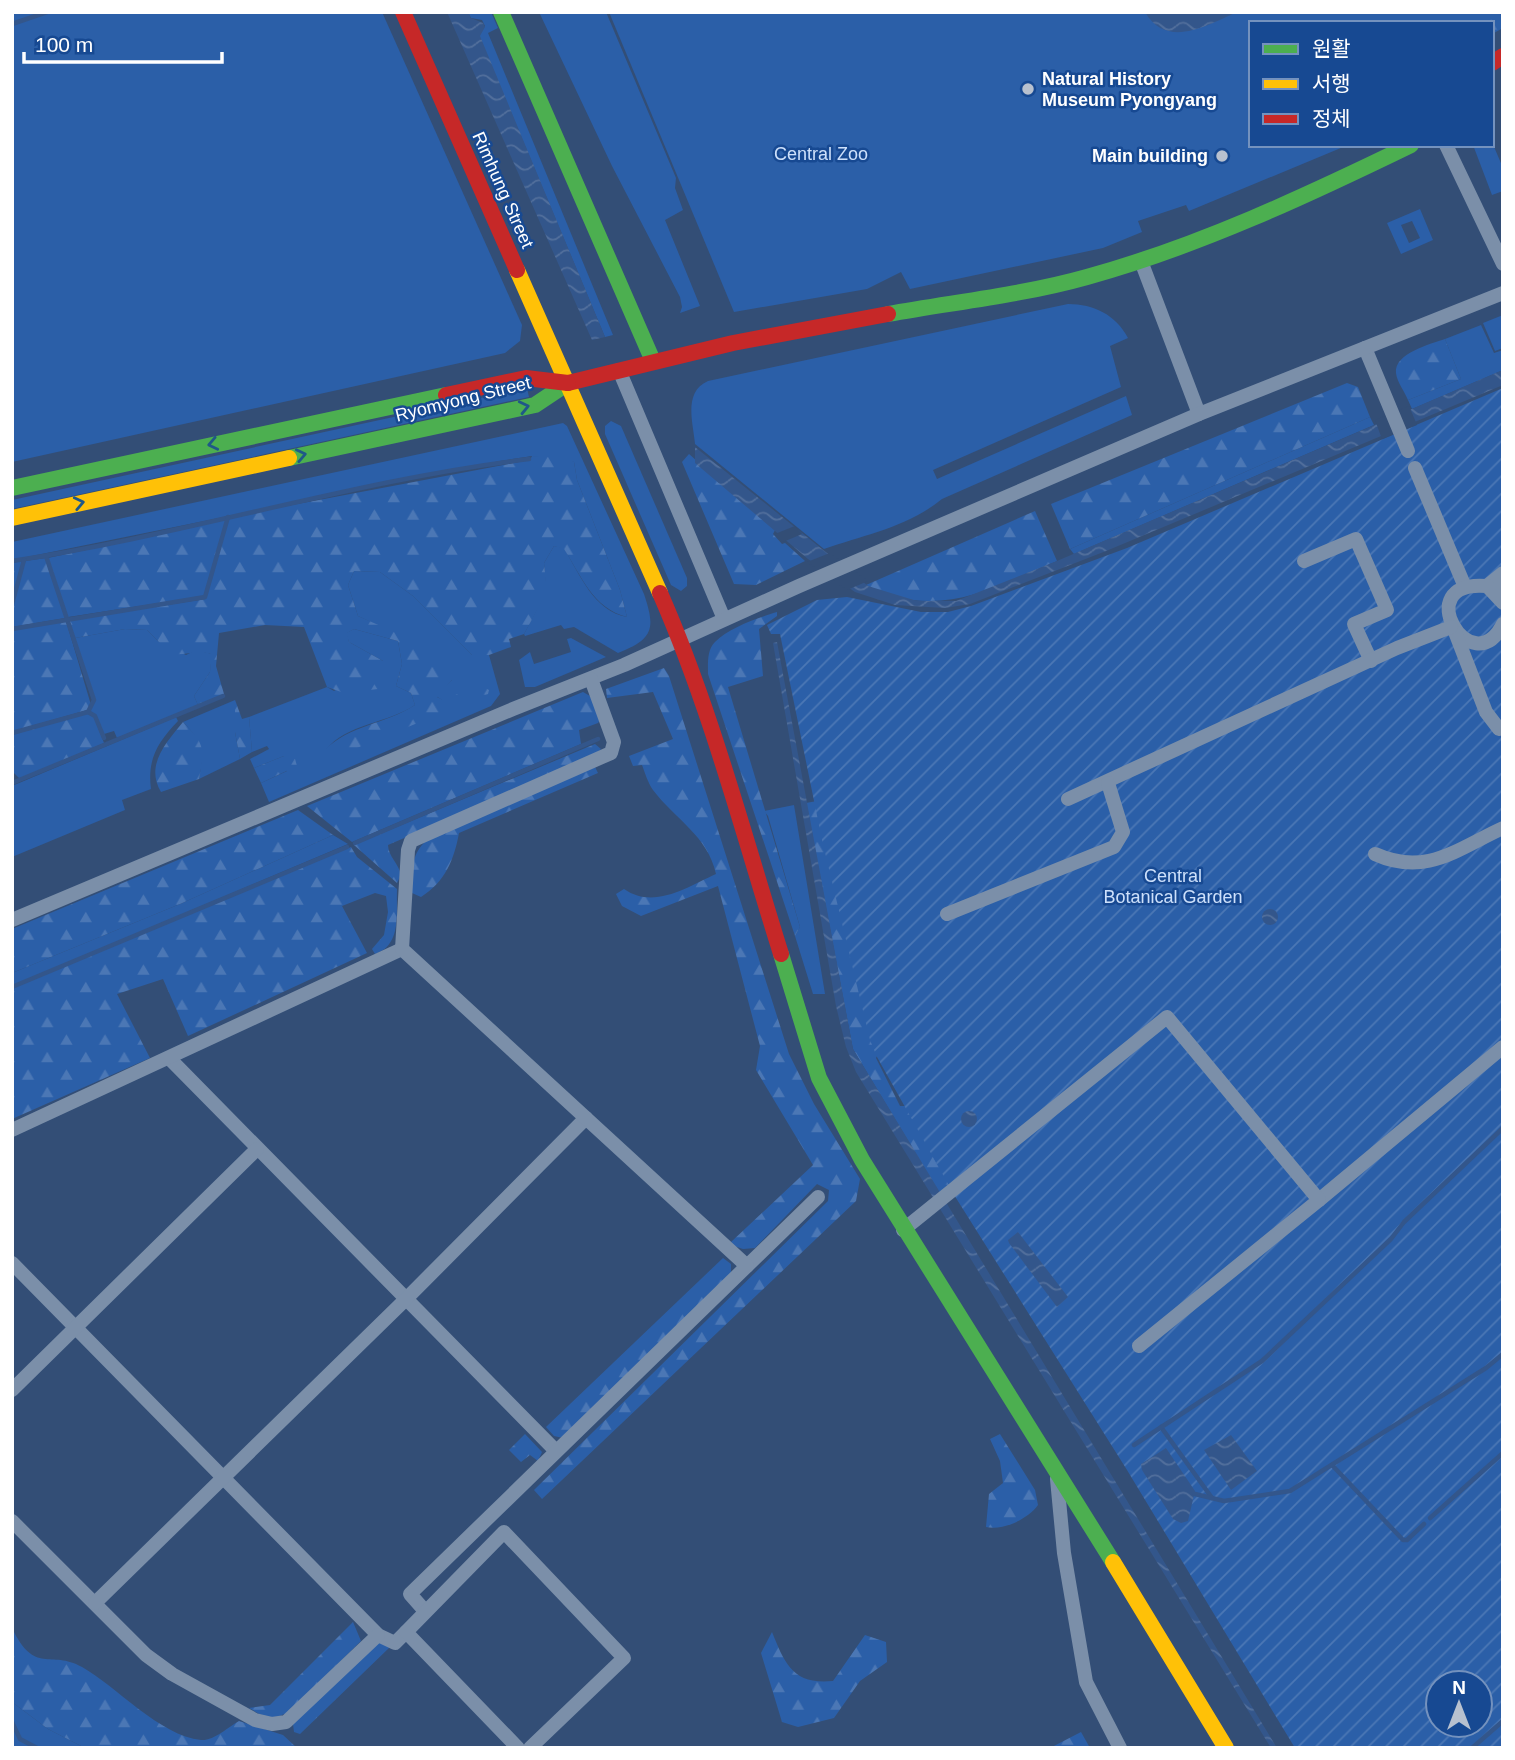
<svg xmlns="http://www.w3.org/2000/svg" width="1515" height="1760" font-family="Arial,'Noto Sans KR',sans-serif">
<defs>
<pattern id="forest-firs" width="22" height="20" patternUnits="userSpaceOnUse" patternTransform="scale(1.75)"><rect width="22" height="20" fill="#2b5fa8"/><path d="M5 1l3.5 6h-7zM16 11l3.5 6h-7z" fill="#4b77b5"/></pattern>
<pattern id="garden-furrows" width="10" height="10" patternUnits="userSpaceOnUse" patternTransform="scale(1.75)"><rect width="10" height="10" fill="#2b5fa8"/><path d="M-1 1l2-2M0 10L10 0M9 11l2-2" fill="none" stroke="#4b77b5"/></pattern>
<pattern id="water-waves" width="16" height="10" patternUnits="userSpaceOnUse" patternTransform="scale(1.75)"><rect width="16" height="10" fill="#33568b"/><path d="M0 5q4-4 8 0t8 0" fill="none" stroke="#526f9c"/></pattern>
</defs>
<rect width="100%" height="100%" fill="#334e76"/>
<g fill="#2b5fa8" fill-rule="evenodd">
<polygon points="12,12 382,12 522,325 520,341 505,353 12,462"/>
<polygon points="468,12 491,12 498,28 488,33 613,335 605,337 479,36 485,26 482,20 471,18"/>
<polygon points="539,12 606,12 676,178 675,188 683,210 665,220 700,306 680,313 682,307 680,297 612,166"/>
<polygon points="609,12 1479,12 1462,23 1251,23 1251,145 1348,145 1189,211 1186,205 1138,221 1142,232 1103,248 910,289 901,272 867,289 734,312"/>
<polygon points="1492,142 1503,168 1503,191 1492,195 1473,145 1492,145"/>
<path d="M1420,209L1433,240L1401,254L1387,223ZM1412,221L1420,238L1409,243L1401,225Z"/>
<path d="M1068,304C1094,304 1116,315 1128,338L1110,346L1121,387L933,470L937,479L1126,396L1132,415L942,499C908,527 864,535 824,549L695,444C693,422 683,392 708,381Z"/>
<polygon points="1503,315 1503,348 1495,351 1483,323"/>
<polygon points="1481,325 1494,353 1503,350 1503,370 1412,409 1408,400 1461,379 1445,339"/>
<polygon points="527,388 529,397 12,509 12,500"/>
<polygon points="1370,417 1374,425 1074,554 1070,549"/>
<polygon points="611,421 621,426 687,578 687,586 681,591 671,585 605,434 605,426"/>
<path d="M563,423L567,426L644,594C655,627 655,639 618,653L574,627L564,629L561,625L525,636L524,634L546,592L544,563L554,546L564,548C580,575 594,611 627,617L620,590L577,480L574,462L532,456L500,461L12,560V542Z"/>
<path d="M354,571L380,572L413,596L472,655H489L500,694L491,706L269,802L261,783L287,771L284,756L254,768L250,759L269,749L267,746L252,752L249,717L327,687L334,691L383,661L349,642L346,633L354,629L398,641L402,664L396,686L411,693L415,705C389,723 345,724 326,750L442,700L436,696L452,680L381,627L358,616L348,585Z"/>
<polygon points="125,629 147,630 158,641 186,655 196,650 212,654 210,672 194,696 198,705 117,738 114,731 104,734 96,715 90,711 95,700 75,638"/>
<polygon points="571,638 606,657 535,687 525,687 519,660 530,652 534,664 571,652 567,639"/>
<path d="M235,700V732L240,759L199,779C204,752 202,741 183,722Z"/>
<path d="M176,717L178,721C158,742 147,759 151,789L122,800L125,810L12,857V786Z"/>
<polygon points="794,805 825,994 813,994 795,936 800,927 768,816 764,811"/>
<polygon points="333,835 348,844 12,986 12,973 180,904"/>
<polygon points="12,1702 48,1729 85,1748 12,1746"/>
</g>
<g fill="url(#forest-firs)">
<polygon points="1460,12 1503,12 1503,28 1492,34 1492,23 1458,23"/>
<path d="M1445,339L1461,379L1408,400C1405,392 1397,382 1396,373C1394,353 1431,344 1445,339Z"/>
<polygon points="1347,383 1358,387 1370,417 1070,549 1051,504"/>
<polygon points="689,454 775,530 773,534 782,544 785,543 805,561 756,585 734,584 682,462"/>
<path d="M532,456L564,457L574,462L577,480L620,590L627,617C593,608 582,577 564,549L554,546L544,563L547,592L524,634L509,639L511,647L489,655H472L413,596L380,572L354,571L348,585L358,616L435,650L451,666L452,680L437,697L443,700L480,685L489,690L488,694L352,750H325C349,725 387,724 415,705L411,693L396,686L402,664L398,641L354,629L347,633L349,642L383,661L387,673L378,689L344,693L327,687L304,627L265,625L219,633L216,666L224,694L198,705L194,696L210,672L211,654C197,649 186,656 171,654L147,630L125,629L75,638L69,620L206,599L229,517L530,460Z"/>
<path d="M1035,511L1057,561C991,589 937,621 866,585Z"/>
<polygon points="227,518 204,596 68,617 48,558 195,527"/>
<polygon points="46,558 65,618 12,627 12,609 25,561"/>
<polygon points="23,561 13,597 12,600 12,563"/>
<path d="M777,612V616L759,629L763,676L728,687L800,927L795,936L708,674C708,663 707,650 715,642C730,627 758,618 777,612Z"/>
<polygon points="66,621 91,705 87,710 14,731 12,630"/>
<path d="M664,668L669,676L789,1054L814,1104L860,1179L856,1201L542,1499L534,1490L828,1201L829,1190L817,1184L755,1248L743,1249L734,1246L731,1242L813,1165L756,1070L760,1046L718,886L641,916L622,906L616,894L624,889C654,910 687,887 716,874C708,836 675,819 653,790C648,783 645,773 642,765L633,766L629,756L673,739L653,692L607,698L606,689Z"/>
<polygon points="583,692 590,696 601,718 598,723 579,730 581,744 352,842 307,806"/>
<polygon points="235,700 242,719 249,717 252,752 240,759 235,732"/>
<polygon points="87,713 94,717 104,743 20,779 12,771 12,735"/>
<path d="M183,722C205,744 205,749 199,779L161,792C145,765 166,743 183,722Z"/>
<path d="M595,744L601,749L594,756L388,845C388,856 399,864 401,875L397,883L354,845Z"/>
<polygon points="284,756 295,759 297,766 261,783 254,768"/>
<path d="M595,767L598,773L459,833C454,860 445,882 421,897L412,893C412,870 410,854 429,838Z"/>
<polygon points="817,801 880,1050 876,1058 900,1106 908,1106 951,1183 940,1194 853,1049 806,803"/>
<polygon points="298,810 333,835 180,904 12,973 12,929"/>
<path d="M351,847L357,857L397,889C396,913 402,945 375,954L372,949L384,935L388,912L386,896L375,893L342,906L367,953L188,1036L163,979L117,994L150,1058L12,1119V987Z"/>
<polygon points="723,1258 731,1264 731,1273 563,1438 554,1436 546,1427"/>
<polygon points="525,1434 542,1452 538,1461 530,1455 521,1462 509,1450"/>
<path d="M1000,1434L1035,1490L1038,1505C1028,1519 1003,1531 986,1527L989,1494L1003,1483L1000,1461L990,1439Z"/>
<path d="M353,1622L361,1641L290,1711C273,1721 266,1718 249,1708L270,1705Z"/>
<path d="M12,1628C35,1676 50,1649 82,1667C116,1686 160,1736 201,1740C214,1741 228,1727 239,1721L283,1735L297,1748H85L48,1729L12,1702Z"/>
<path d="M772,1632C785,1664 793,1685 833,1681L865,1635L886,1642L887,1662L860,1681L834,1718L798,1727L782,1722L761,1653Z"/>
<polygon points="378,1641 390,1647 300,1734 294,1732 293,1724"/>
<polygon points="1081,1732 1090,1748 1050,1748"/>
</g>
<path fill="url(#garden-furrows)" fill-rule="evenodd" d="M1503,388V1748H1295L1127,1470L956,1198L877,1057L870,1040L822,840L780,634H771L767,625L817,600L847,597L921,612H948L971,606L1127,548ZM1438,1683H1480V1725H1438Z"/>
<g fill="url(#water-waves)">
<polygon points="447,12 468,12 471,18 483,23 485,27 480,36 605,337 592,340"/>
<path d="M1145,12H1237C1208,25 1167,50 1145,12Z"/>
<polygon points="1503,370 1503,385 1106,551 970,604 945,608 895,605 855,592 808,559 695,463 695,447 868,586 917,601 956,601 1057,561"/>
<polygon points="777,642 853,1049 1277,1748 1271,1748 856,1072 846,1047 836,1006 773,643"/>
<circle cx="1270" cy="917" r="8"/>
<circle cx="969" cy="1119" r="8"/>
<polygon points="1018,1232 1068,1297 1057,1307 1009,1243 1008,1240"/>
<polygon points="1231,1435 1257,1471 1231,1490 1204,1450"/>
<polygon points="1166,1448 1195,1491 1188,1521 1181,1523 1173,1519 1142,1470 1141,1464"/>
</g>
<g fill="#334e76">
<polygon points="1409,406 1417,425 1382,439 1375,420"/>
<polygon points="795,526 802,534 783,542 775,534"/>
<polygon points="830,553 868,581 847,590 807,562"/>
</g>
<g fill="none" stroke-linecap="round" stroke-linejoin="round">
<g stroke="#33568b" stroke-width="4.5">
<polyline points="12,24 47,12"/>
<polyline points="46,556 94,700 88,712"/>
<path d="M12,561C186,535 354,480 529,459"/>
<polyline points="12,604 24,560"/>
<polyline points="12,629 205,597 228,517"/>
<polyline points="12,733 88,712 95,716 104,738"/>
<polyline points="12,783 223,696"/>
<polyline points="355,843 598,739"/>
<polyline points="12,987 347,847"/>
<polyline points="1161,1427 1212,1498"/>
<polyline points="1134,1445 1262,1361 1391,1239 1404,1222 1503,1128"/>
<polyline points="1332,1465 1403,1540 1407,1540 1424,1524"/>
<polyline points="1195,1494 1224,1501 1290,1491 1486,1368 1503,1354"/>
<polyline points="1430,1518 1503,1453"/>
<polyline points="12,1722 20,1739 37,1748"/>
<polyline points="1472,1748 1503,1721"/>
</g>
<g stroke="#7b8fa9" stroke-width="14">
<polyline points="1446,145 1503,264"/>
<polyline points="1141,261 1199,414"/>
<polyline points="1365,348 1408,451"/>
<polyline points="619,370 724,619"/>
<polyline points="1415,468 1465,587"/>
<polyline points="1304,561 1356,539 1387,610 1354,624 1371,661"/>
<polyline points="1503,573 1487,586 1503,585"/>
<path d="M1503,603L1487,586C1407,579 1472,686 1503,624"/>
<polyline points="1455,632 1486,712 1499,729 1503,728"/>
<polyline points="1068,799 1397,648 1451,627"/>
<path d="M1375,854C1426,877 1457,849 1503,828"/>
<polyline points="947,914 1114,847 1123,832 1108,783"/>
<polyline points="12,920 513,709 624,665 799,586 1199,414 1503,293"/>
<polyline points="169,1058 555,1450"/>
<polyline points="12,1130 402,949"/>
<polyline points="1319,1200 1503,1047"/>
<polyline points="903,1230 1167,1017 1319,1200 1139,1346"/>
<polyline points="12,1263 378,1635 395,1643 406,1632"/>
<polyline points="747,1266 818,1197"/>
<polyline points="12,1390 257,1149"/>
<polyline points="1057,1479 1064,1553 1086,1682 1120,1748"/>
<polyline points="12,1521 146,1655 172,1674 255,1720 272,1724 286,1722 378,1635"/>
<polyline points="95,1603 406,1299 586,1118"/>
<polyline points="425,1611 410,1594 747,1266 402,949 408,850 411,841 611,753 614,742 591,679"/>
<polyline points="518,1748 406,1632 504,1532 624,1658 530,1748"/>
</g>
<g stroke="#4caf50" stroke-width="16">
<polyline points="501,12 653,361"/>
<path d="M888,314C954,302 1023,295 1087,277C1199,246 1306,196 1411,145"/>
<polyline points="289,458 535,405 568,383"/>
<polyline points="12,488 446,395"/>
<polyline points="781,954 819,1078 862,1160 1113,1562"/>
</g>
<g stroke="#ffc107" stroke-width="16">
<polyline points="517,270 660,593"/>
<polyline points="12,518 289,458"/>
<polyline points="1113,1562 1226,1748"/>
</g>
<g stroke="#c62828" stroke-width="16">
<polyline points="403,12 517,270"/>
<polyline points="1492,63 1503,56"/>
<polyline points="568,383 733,343 888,314"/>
<polyline points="446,395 526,378 568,383"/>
<path d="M660,593C711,709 743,833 781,954"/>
</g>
</g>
<defs><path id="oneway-chevron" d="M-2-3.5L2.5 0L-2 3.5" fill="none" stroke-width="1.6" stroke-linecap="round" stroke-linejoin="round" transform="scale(1.75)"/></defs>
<g stroke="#1f5888">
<use href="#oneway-chevron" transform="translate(524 407) rotate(-13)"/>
<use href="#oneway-chevron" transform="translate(213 444) rotate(168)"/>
<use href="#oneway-chevron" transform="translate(301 455) rotate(-12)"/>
<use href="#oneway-chevron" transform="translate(79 503) rotate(-12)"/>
</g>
<g fill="#b8c1cf" stroke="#174992" stroke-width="2.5">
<circle cx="1028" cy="89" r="7"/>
<circle cx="1222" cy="156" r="7"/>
</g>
<g text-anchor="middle" stroke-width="5" stroke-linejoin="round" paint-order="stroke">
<g font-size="18" font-weight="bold" fill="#fff" stroke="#174992" text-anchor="start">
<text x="1042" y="85">Natural History<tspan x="1042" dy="21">Museum Pyongyang</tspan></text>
<text x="1208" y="162" text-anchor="end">Main building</text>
</g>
<g font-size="18" fill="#cde0fb" stroke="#174992">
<text x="821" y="160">Central Zoo</text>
<text x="1173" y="882">Central<tspan x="1173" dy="21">Botanical Garden</tspan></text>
</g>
<g font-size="18" fill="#fff" stroke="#174992">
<text transform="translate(503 190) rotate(66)" y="6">Rimhung Street</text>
<text transform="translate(463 399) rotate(-14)" y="6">Ryomyong Street</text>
</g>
</g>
<rect width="1515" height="1760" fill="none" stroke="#ffffff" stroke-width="28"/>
<rect x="1249" y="21" width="245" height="126" fill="#174992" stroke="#7492be" stroke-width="2"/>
<rect x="1263" y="44" width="35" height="10" fill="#4caf50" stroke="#7492be" stroke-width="2"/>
<text x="1312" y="56" font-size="21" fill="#ffffff">원활</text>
<rect x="1263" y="79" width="35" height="10" fill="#ffc107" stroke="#7492be" stroke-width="2"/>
<text x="1312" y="91" font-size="21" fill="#ffffff">서행</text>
<rect x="1263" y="114" width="35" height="10" fill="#c62828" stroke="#7492be" stroke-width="2"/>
<text x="1312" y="126" font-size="21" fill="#ffffff">정체</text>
<g transform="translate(1459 1704)"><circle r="33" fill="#174992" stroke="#7492be" stroke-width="2"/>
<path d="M0-5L12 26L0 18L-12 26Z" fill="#b8c1cf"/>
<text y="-10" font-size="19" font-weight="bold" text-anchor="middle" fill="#ffffff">N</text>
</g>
<path d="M24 52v10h198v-10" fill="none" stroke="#ffffff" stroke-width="3.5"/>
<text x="35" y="52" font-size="21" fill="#ffffff" stroke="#174992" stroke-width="5" paint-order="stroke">100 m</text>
</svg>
